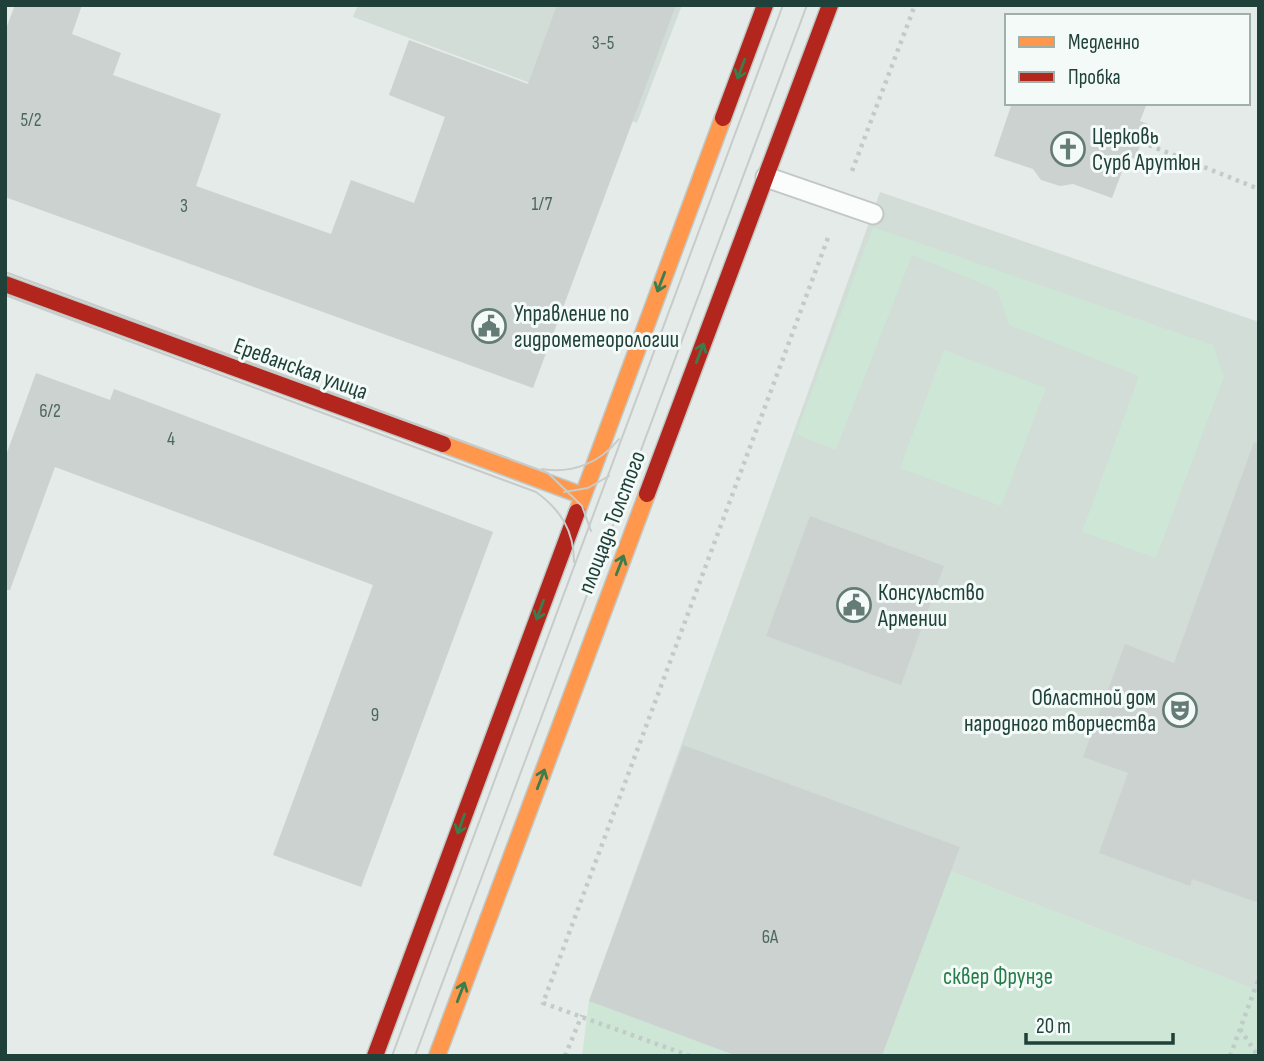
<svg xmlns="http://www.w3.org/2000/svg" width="1264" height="1061" font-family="'Sofia Sans Condensed',sans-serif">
<rect width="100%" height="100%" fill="#e5ebe8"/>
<g fill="#d2ddd8">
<polygon points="358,5 682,5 637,123 353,17"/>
<polygon points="880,192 1259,322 1259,991 950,871 737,1056 589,1001"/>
</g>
<g fill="#cde6d5">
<polygon points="873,227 1213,345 1224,377 1156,558 1082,532 1139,376 1009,325 997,290 912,255 836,450 796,434"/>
<polygon points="944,350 1046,388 1001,506 900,468"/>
<polygon points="950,871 1259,991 1259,1056 882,1056"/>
<polygon points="589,1001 737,1056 582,1056"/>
</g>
<g fill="#ccd2d0">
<polygon points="15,5 82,5 72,34 121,53 113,75 221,114 196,186 331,234 351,180 414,203 445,117 389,95 409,40 528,84 557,5 676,5 533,388 5,197 5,31"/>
<polygon points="1012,103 1147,103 1140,121 1148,124 1135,159 1128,156 1112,198 1073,184 1060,186 1041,180 1033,169 994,156"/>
<polygon points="36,373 110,400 114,389 493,532 361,887 273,855 373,585 55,467 10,590 5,590 5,458"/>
<polygon points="1254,442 1259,443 1259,903 1192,879 1190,886 1099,853 1128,773 1083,757 1125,644 1174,663"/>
<polygon points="810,516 944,566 901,685 766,636"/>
<polygon points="683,745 960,847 882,1056 737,1056 589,1001"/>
</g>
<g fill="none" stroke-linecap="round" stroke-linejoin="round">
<g stroke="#c2c8c6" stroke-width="23">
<polyline id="lane" points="766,177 873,214"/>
</g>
<g stroke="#c0c9c6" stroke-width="19">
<g id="slow">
<polyline points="443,444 581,495"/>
<polyline points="577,512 723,118"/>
<polyline points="437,1056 647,494"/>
</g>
</g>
<g stroke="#c0c9c6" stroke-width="19">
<g id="jam">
<polyline points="723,118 765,5"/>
<polyline points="5,284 443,444"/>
<polyline points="647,494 830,5"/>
<polyline points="375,1056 577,512"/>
</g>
</g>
<g stroke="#c1cbc8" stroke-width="4.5" stroke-dasharray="3.5 5" stroke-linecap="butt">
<polyline points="1141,142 1259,189"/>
<polyline points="852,171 915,5"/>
<polyline points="1240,1029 1258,1056"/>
<polyline points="565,1056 582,1015"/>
<polyline points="690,1056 543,1003 829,235"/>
<polyline points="1230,1056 1259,978"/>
</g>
<use href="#lane" stroke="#fbfcfc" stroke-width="19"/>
<use href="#slow" stroke="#ff974d" stroke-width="16"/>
<use href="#jam" stroke="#b3261e" stroke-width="16"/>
<g stroke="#c7ccca" stroke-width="2">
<polyline points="5,272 548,473 582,506 591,531"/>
<path d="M5,295L536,492C561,510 574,531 574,562"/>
<path d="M542,469C572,474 600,463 619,439"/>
<polyline points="564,492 588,488 609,476"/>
<polyline points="392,1056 783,5"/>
<polyline points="415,1056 807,5"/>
</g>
</g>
<defs><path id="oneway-shaft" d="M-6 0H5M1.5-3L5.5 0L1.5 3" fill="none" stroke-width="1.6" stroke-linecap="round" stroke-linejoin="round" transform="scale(1.75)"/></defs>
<g stroke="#3b7d4c">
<use href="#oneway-shaft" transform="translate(741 69) rotate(111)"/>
<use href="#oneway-shaft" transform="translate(661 282) rotate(111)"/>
<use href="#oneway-shaft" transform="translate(700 353) rotate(-69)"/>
<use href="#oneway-shaft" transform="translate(620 565) rotate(-69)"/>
<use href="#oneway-shaft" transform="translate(540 610) rotate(110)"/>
<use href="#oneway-shaft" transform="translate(541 779) rotate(-69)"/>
<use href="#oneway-shaft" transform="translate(461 824) rotate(110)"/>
<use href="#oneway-shaft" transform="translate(461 992) rotate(-69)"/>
</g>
<defs>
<g id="church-ring" transform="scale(1.75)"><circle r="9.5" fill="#f3faf7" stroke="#657c76" stroke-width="1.5"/><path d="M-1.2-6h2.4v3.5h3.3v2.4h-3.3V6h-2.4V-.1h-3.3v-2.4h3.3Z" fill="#657c76"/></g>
<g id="civic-ring" transform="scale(1.75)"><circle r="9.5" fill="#f3faf7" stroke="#657c76" stroke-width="1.5"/><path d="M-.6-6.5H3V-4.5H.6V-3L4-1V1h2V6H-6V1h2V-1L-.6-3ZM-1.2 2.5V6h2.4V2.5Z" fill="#657c76"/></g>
<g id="theatre-ring" transform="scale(1.75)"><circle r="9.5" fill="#f3faf7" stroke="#657c76" stroke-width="1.5"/><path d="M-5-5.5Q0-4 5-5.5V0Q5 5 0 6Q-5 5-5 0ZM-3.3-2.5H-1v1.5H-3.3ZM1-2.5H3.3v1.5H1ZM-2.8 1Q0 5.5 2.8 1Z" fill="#657c76"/></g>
</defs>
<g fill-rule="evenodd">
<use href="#church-ring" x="1068" y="149"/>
<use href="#civic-ring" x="489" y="326"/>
<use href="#civic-ring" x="854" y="605"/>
<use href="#theatre-ring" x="1180" y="710"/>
</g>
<g text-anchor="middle" stroke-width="6" stroke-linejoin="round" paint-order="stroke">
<g font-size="19" fill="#4c6660">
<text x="603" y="49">3-5</text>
<text x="31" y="126">5/2</text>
<text x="542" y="210">1/7</text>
<text x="184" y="212">3</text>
<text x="50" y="417">6/2</text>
<text x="171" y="445">4</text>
<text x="375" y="721">9</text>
<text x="770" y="943">6А</text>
</g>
<g font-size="23" fill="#204139" stroke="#f3faf7" text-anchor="start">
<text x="1092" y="144">Церковь<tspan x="1092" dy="26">Сурб Арутюн</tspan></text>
<text x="514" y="321">Управление по<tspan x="514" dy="26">гидрометеорологии</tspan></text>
<text x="878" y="600">Консульство<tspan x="878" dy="26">Армении</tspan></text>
<text x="1156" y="705" text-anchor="end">Областной дом<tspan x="1156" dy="26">народного творчества</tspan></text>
</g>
<g font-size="23" fill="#204139" stroke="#f3faf7">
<text transform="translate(301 368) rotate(20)" y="8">Ереванская улица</text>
<text transform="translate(611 522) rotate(-69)" y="8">площадь Толстого</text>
</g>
<g font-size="23" fill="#267c49" stroke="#f3faf7">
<text x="998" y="984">сквер Фрунзе</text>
</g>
</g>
<rect width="1264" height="1061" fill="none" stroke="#204139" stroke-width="14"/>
<rect x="1005" y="14" width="245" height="91" fill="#f3faf7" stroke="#9fb0ab" stroke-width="2"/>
<rect x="1019" y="37" width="35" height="10" fill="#ff974d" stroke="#9fb0ab" stroke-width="2"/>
<text x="1068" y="49" font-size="21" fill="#204139">Медленно</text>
<rect x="1019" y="72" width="35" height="10" fill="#b3261e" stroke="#9fb0ab" stroke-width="2"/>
<text x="1068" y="84" font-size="21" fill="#204139">Пробка</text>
<path d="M1026 1033v10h147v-10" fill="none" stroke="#204139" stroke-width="3.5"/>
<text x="1036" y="1033" font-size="21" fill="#204139" stroke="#f3faf7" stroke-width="5" paint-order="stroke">20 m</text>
</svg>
